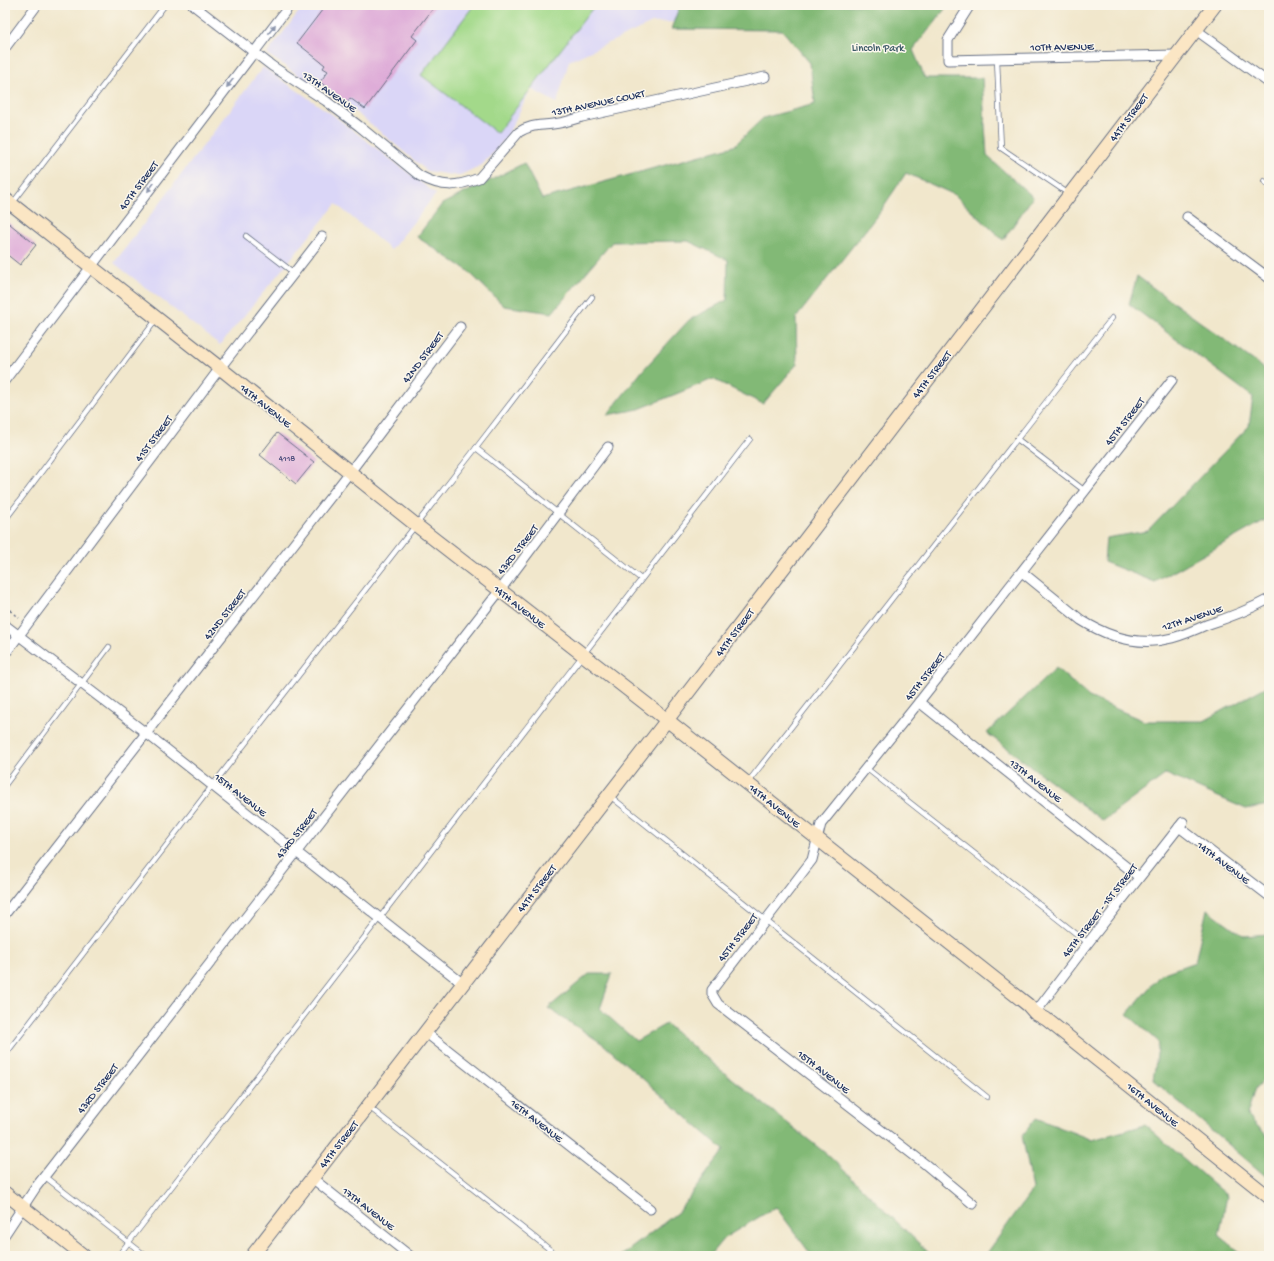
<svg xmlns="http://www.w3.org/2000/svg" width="1274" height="1261" font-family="'Gochi Hand',sans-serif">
<rect width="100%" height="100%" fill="#fbf7ec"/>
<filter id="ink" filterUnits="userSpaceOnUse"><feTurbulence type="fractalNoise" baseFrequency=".025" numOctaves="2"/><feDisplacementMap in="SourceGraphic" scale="8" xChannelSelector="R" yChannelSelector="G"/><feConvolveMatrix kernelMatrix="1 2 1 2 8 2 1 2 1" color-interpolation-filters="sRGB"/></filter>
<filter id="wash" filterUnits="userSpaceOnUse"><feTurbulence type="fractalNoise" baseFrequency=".012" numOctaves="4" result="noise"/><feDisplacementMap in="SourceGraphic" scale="16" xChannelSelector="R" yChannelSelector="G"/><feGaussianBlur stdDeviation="0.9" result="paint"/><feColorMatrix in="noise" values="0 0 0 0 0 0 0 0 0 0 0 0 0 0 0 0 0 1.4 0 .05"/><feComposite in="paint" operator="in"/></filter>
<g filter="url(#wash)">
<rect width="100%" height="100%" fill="#f1e7cc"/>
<g fill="#dad6f7">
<polygon points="304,5 757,5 772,17 652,23 569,61 557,103 531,89 507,136 493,153 482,165 458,176 427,171 373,126 319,84 310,83 267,54"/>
<polygon points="263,67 333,115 436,194 391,250 336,204 220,345 114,263"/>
</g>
<polygon fill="#a3d98a" stroke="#5f8474" points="474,5 595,5 497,133 421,75"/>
<g fill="#82b976" stroke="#4e746a">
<polygon points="680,5 948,5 913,50 925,78 982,78 987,156 1033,197 1003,240 955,195 906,173 879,213 796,318 797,364 763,404 713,379 639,409 607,415 643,370 689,320 727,300 728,260 688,241 612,242 552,313 504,306 467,270 417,237 442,204 503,174 524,163 542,199 734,146 763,118 815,104 810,63 782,30 671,29"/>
<polygon points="1137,276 1269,372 1269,518 1155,582 1104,562 1106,538 1148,531 1249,426 1253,397 1129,304"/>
<polygon points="1056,668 1089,697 1144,721 1204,721 1269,685 1269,805 1246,809 1166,774 1103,821 987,733"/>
<polygon points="1207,909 1244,936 1269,934 1269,1075 1255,1088 1247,1115 1269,1138 1269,1179 1153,1080 1159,1042 1127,1014 1161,974 1195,962"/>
<polygon points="589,974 612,974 600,1009 636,1041 666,1024 722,1071 829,1156 932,1256 812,1256 776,1207 724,1238 709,1256 621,1256 678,1212 724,1150 603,1044 548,1008"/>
<polygon points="1036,1118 1092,1140 1145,1125 1227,1196 1219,1236 1244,1256 985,1256 1033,1189 1022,1136"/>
</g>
<g id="blocks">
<g fill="#dda8d7">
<polygon points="326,5 436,5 412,36 417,40 365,109 350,98 347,103 320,82 328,71 323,68 325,65 297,43"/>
<polygon points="5,220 36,245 20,265 5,253"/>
<polygon points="277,433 314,462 296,484 260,455"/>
</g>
</g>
</g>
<g filter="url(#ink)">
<use href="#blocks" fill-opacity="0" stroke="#666f84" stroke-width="1"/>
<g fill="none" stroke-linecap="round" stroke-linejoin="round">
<g stroke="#666f84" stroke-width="6">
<g id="lane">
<polyline points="997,60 1001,148 1069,194"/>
<polyline points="1264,181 1269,185"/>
<polyline points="5,213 165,5"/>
<polyline points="246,236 294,273"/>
<polyline points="1017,439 1085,491"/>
<polyline points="476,448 641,579"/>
<polyline points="5,520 156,320"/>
<polyline points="866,768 1088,943"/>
<polyline points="748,782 1112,318"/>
<polyline points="5,785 109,647"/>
<polyline points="610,796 987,1097"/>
<polyline points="5,1055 212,786 476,448 592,297"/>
<polyline points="369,1107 558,1256"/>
<polyline points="44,1176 146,1256"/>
<polyline points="118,1256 750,439"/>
</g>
</g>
<g stroke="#666f84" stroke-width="11">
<g id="street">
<path d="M193,5L272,66L326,101L359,126L420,176C443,188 456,187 479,178L519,132C532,124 539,126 553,124C563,123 572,120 582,117L765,77"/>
<polyline points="970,5 948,40 948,60 1176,55"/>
<polyline points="1196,30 1269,83"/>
<polyline points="5,48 37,5"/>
<polyline points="1187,217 1269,278"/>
<polyline points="5,380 290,5"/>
<path d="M1022,572L1081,620C1108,637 1139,647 1172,638C1183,635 1195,630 1206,625C1228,618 1249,610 1269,599"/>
<polyline points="5,625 146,733 462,983"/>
<polyline points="5,654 220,368 322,237"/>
<polyline points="919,702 1139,877"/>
<polyline points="1179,827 1269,896"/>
<polyline points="5,914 350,472 460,327"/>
<polyline points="1035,1013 1088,943 1183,822"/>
<polyline points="425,1032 650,1209"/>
<polyline points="312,1178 410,1256"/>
<polyline points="973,1204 925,1164 718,1004 712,994 712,990 812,860 821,824 919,702 1172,380"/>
<polyline points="5,1234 36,1187 501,589 608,447"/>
</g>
</g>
<g stroke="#666f84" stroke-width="15">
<g id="secondary">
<polyline points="5,199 220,368 416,525 667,720 1028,1005 1035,1013 1046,1019 1269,1197"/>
<polyline points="5,1193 84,1256"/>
<polyline points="252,1256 667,720 1215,5"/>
</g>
</g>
<polyline stroke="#666f84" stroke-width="2" stroke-dasharray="3 3" stroke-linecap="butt" points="5,606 19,618"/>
<use href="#lane" stroke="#fff" stroke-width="4.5"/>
<use href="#street" stroke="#fff" stroke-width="9"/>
<use href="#secondary" stroke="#fbe6c4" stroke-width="13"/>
</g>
<defs><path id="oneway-solid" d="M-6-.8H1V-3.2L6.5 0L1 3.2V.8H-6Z"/></defs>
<g fill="#8d97ae">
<use href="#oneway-solid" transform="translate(272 29) rotate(-53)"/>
<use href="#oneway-solid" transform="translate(230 83) rotate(127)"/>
<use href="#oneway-solid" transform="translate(151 187) rotate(127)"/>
</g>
</g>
<g text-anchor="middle" stroke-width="3" stroke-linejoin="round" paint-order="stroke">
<g font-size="9" fill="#4c4d7c">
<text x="287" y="461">4118</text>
</g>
<g font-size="11" fill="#1b2f5e" stroke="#fbf7ec">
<text transform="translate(1062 46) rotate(-1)" y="4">10TH AVENUE</text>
<text transform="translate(330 91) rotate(35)" y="4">13TH AVENUE</text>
<text transform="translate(598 102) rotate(-12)" y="4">13TH AVENUE COURT</text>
<text transform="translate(1128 117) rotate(-53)" y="4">44TH STREET</text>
<text transform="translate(138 185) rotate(-53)" y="4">40TH STREET</text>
<text transform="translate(422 357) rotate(-53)" y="4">42ND STREET</text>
<text transform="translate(931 374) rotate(-52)" y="4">44TH STREET</text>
<text transform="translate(266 405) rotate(39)" y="4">14TH AVENUE</text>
<text transform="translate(1124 421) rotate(-52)" y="4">45TH STREET</text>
<text transform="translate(153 438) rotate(-53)" y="4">41ST STREET</text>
<text transform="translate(517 549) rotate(-52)" y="4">43RD STREET</text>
<text transform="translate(520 606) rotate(38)" y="4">14TH AVENUE</text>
<text transform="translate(224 614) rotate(-52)" y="4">42ND STREET</text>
<text transform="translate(1192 617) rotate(-18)" y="4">12TH AVENUE</text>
<text transform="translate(734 632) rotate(-53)" y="4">44TH STREET</text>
<text transform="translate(924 676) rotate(-52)" y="4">45TH STREET</text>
<text transform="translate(1036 780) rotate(38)" y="4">13TH AVENUE</text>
<text transform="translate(241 794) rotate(38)" y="4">15TH AVENUE</text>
<text transform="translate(775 805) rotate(39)" y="4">14TH AVENUE</text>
<text transform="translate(296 833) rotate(-52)" y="4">43RD STREET</text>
<text transform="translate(1224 862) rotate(37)" y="4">14TH AVENUE</text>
<text transform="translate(536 888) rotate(-52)" y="4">44TH STREET</text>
<text transform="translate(1099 910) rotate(-52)" y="4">46TH STREET - 1ST STREET</text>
<text transform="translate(737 937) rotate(-52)" y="4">45TH STREET</text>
<text transform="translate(824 1071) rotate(38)" y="4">15TH AVENUE</text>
<text transform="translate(97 1088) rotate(-52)" y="4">43RD STREET</text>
<text transform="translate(1153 1104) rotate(39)" y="4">16TH AVENUE</text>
<text transform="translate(537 1120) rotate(38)" y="4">16TH AVENUE</text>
<text transform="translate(338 1144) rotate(-52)" y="4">44TH STREET</text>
<text transform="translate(369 1208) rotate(38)" y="4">17TH AVENUE</text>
</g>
<g font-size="11" fill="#3d5a69" stroke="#fbf7ec">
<text x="878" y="51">Lincoln Park</text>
</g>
</g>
<rect width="1274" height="1261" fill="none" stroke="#fbf7ec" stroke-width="20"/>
</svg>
